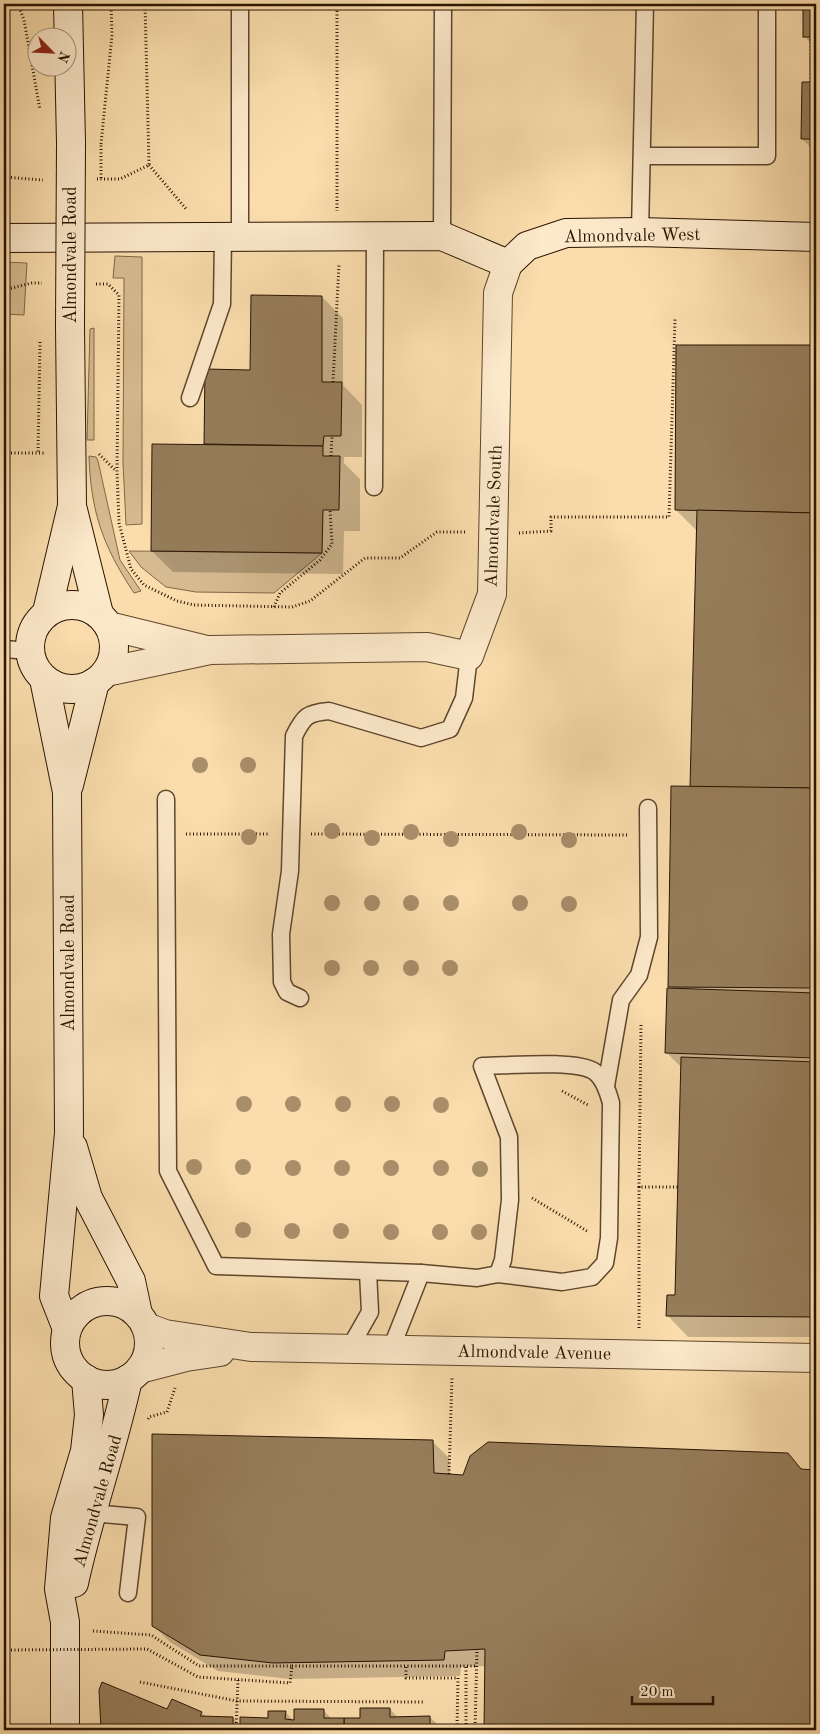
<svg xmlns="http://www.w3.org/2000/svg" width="820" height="1734" font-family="'Old Standard TT',serif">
<rect width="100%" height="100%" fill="#fbddad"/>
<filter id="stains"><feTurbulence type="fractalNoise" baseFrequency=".004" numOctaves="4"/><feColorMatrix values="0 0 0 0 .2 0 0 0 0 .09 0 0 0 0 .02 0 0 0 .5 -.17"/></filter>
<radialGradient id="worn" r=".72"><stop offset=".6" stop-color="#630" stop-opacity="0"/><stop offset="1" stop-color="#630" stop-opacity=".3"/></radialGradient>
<g fill="#d7bb90" stroke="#806848">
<polygon points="115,256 142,257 142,524 126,525 123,462 124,278 113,278"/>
<polygon points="4,262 27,263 24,315 4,314"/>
<polygon points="94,328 94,440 87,440 90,329"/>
<path d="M89,456L96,457L98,461L120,560L141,591L134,593C103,546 91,513 89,456Z"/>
<polygon points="129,551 322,553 274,593 196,592 166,587 141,567"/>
</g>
<g fill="#0003">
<polygon points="805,4 816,4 816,49 804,36"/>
<polygon points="803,83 816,83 816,153 802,139"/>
<polygon points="322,297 343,318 343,385 362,405 362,457 344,457 344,463 360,479 360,531 344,531 343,574 173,572 152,551 205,446 206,371 251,371"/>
<polygon points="677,346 816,346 816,1337 688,1337 667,1315 676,1296 682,1068 666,1052 673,989 670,986 691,788 698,532 676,510"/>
<polygon points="432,1441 449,1458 450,1476 464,1477 787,1454 804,1471 816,1471 816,1730 485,1730 486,1666 461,1667 460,1676 290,1679 218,1671 170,1642 153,1625"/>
<polygon points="101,1691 168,1711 202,1713 206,1717 233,1718 242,1727 285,1712 295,1722 324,1711 333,1720 361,1720 390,1709 398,1718 430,1717 443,1730 102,1730"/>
</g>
<g fill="#967d5a" stroke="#291401">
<rect x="803" y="4" width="13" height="33"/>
<polygon points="802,82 816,82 816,139 801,139"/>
<polygon points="251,295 322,296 322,382 342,382 341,436 324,436 323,446 204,444 205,369 250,370"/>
<polygon points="676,345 816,345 816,513 675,510"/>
<polygon points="152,444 323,446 323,456 340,456 339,510 323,510 322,553 151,551"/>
<polygon points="697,510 816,513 816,788 690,787"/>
<polygon points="671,786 816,788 816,988 668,987"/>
<polygon points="667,988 816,993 816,1058 665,1053"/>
<polygon points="681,1057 816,1062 816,1317 666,1316 667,1295 675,1295"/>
<polygon points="152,1434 433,1440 434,1473 463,1475 470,1456 488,1442 788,1453 801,1469 816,1470 816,1730 484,1730 485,1649 445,1651 444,1660 273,1663 200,1655 152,1626"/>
<polygon points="102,1682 167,1709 172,1699 202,1712 200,1716 233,1717 233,1730 101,1730 99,1690"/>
<polygon points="360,1708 390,1708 390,1717 430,1716 430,1730 344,1730 344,1718 360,1718"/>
<polygon points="294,1709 324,1709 324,1718 344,1718 344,1730 240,1730 240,1717 268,1718 268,1711 286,1711 285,1719 294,1720"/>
</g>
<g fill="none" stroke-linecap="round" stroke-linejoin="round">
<g stroke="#5e462c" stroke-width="19">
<g id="lane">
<polyline points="240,4 240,236"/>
<polyline points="643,156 767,156 767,4"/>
<polyline points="640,232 645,4"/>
<polyline points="442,236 443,4"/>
<polyline points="190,398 222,304 223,236"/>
<polyline points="374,487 375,235"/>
<polyline points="4,649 30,651"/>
<path d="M166,799L168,1171L216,1266L421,1273L477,1278L498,1274L562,1282L592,1277L605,1263L609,1238L611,1103C608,1092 604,1079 595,1072C577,1059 506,1066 482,1066L509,1137L510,1200L503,1260L498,1274"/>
<path d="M300,998L287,992L282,982L281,934L290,871L294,736C304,716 307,713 329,711L421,738L450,729L464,698L469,656"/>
<polyline points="606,1086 621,1000 639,975 649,937 648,808"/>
<polyline points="349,1349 370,1312 368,1272"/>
<polyline points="391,1349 421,1273"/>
<polyline points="91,1513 137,1517 128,1593"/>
</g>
</g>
<g stroke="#5e462c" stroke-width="30">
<g id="street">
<polyline points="109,626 203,649"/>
<polyline points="106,672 210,650 427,647 469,656 492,594 498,293 508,264"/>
<polyline points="146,1327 165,1334 251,1347 816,1358"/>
<polyline points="140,1369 186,1357 220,1352"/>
</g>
</g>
<g stroke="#291401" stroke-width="30">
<g id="secondary">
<polyline points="68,4 71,143"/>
<polyline points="4,238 442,236 508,264 527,246 566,233 640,232 816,237"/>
<polyline points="73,510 99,614"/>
<circle cx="72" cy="647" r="42"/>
<polyline points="47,612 72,506 70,326"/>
<polyline points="44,679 67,792 69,1133 54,1296 67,1329"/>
<polyline points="69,785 95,682"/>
<polyline points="73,1147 88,1198 131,1281 138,1314"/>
<circle cx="107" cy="1343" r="42"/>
<path d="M74,1583C89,1514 113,1448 128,1379"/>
<polyline points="65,1730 65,1622 59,1589 65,1518 85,1451 89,1415 86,1379"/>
</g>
</g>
<g stroke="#291401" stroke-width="3" stroke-dasharray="1 2.5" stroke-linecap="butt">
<polyline points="18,4 24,20 40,110"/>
<polyline points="337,4 337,211"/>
<polyline points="4,15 15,4"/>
<polyline points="811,82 811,37"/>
<polyline points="101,144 112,35 111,4"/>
<polyline points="149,165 187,210"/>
<polyline points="4,177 43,180"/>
<polyline points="97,179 120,179 149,165 145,4"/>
<polyline points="96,284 108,284 119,295 117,471 119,523 131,569 144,585 177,601 194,605 292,607 310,601 365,558 400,558 437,532 466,532"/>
<polyline points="4,290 32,283 42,283"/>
<polyline points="40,342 38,453 46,453"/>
<polyline points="333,382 339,264"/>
<polyline points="4,453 38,453"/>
<polyline points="99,454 116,471"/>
<polyline points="331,456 332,436"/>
<polyline points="519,533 551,531 551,517 669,517 675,319"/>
<polyline points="274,607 280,593 320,560 332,544 330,510"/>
<polyline points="186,834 270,834"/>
<polyline points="311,834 628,835"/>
<polyline points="562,1091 588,1105"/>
<polyline points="639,1187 641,1025"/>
<polyline points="532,1198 587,1231"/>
<polyline points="639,1328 639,1187 678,1187"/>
<polyline points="148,1419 149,1417 167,1412 175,1388"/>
<polyline points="449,1474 452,1377"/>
<polyline points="93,1631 151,1635 199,1666 292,1666 290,1683 198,1677 147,1649"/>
<polyline points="292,1666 476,1666"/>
<polyline points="406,1667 406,1678 458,1678 457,1730"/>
<polyline points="466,1667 466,1730"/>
<polyline points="140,1682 237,1701 424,1702"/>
<polyline points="236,1730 238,1680"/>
<polyline points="475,1730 477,1649"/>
</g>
<use href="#lane" stroke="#fce9ca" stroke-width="16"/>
<use href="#street" stroke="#fce9ca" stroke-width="28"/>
<use href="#secondary" stroke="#fce9ca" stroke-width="28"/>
<g stroke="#291401" stroke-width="30" stroke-linecap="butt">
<polyline id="secondary-bridge" points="70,326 71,143"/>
</g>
<g stroke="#291401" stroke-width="3" stroke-dasharray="1 2.5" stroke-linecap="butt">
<polyline points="101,178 101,144"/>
<polyline points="4,1650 147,1649"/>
</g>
<use href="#secondary-bridge" stroke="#fce9ca" stroke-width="28"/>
</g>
<g fill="#a98e6a">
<circle cx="200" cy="765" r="8"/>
<circle cx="248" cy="765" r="8"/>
<circle cx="332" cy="831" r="8"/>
<circle cx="411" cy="832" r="8"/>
<circle cx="519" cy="832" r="8"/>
<circle cx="249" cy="837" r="8"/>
<circle cx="372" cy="838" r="8"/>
<circle cx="451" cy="839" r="8"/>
<circle cx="569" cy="840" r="8"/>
<circle cx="332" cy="903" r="8"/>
<circle cx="372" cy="903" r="8"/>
<circle cx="411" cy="903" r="8"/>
<circle cx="451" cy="903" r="8"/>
<circle cx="520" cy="903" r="8"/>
<circle cx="569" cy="904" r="8"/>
<circle cx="332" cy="968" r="8"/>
<circle cx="371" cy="968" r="8"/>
<circle cx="411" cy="968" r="8"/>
<circle cx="450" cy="968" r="8"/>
<circle cx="244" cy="1104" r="8"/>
<circle cx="293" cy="1104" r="8"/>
<circle cx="343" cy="1104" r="8"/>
<circle cx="392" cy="1104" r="8"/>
<circle cx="441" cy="1105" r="8"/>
<circle cx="194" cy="1167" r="8"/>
<circle cx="243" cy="1167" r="8"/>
<circle cx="293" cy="1168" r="8"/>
<circle cx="342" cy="1168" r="8"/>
<circle cx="391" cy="1168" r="8"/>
<circle cx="441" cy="1168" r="8"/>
<circle cx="480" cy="1169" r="8"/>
<circle cx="243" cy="1230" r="8"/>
<circle cx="292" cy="1231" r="8"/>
<circle cx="341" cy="1231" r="8"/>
<circle cx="391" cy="1232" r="8"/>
<circle cx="440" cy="1232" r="8"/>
<circle cx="479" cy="1232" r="8"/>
</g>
<g text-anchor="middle" stroke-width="4" stroke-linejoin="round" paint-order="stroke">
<g font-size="18" fill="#291401" stroke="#fce9ca">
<text transform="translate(632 235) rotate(-1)" y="6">Almondvale West</text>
<text transform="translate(70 255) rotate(-90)" y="6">Almondvale Road</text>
<text transform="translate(493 516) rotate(-88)" y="6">Almondvale South</text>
<text transform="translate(68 963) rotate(-90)" y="6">Almondvale Road</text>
<text transform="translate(534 1352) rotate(1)" y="6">Almondvale Avenue</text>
<text transform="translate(97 1501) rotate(-74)" y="6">Almondvale Road</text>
</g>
</g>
<rect width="820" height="1734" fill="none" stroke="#fbddad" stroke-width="20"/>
<rect x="5" y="5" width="810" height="1724" fill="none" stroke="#291401" stroke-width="2.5"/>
<rect x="10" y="10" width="800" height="1714" fill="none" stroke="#291401"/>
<g transform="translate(52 52) rotate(114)"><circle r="24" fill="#fce9ca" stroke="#a8947a"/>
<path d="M0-4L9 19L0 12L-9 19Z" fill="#8f2418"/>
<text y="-8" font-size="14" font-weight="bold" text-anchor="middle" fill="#291401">N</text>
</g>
<path d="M632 1696v8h81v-8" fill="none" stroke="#291401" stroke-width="2.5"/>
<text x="640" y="1696" font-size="15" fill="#291401" stroke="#fce9ca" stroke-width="4" paint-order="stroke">20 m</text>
<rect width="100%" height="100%" filter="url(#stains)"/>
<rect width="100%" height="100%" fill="url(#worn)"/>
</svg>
